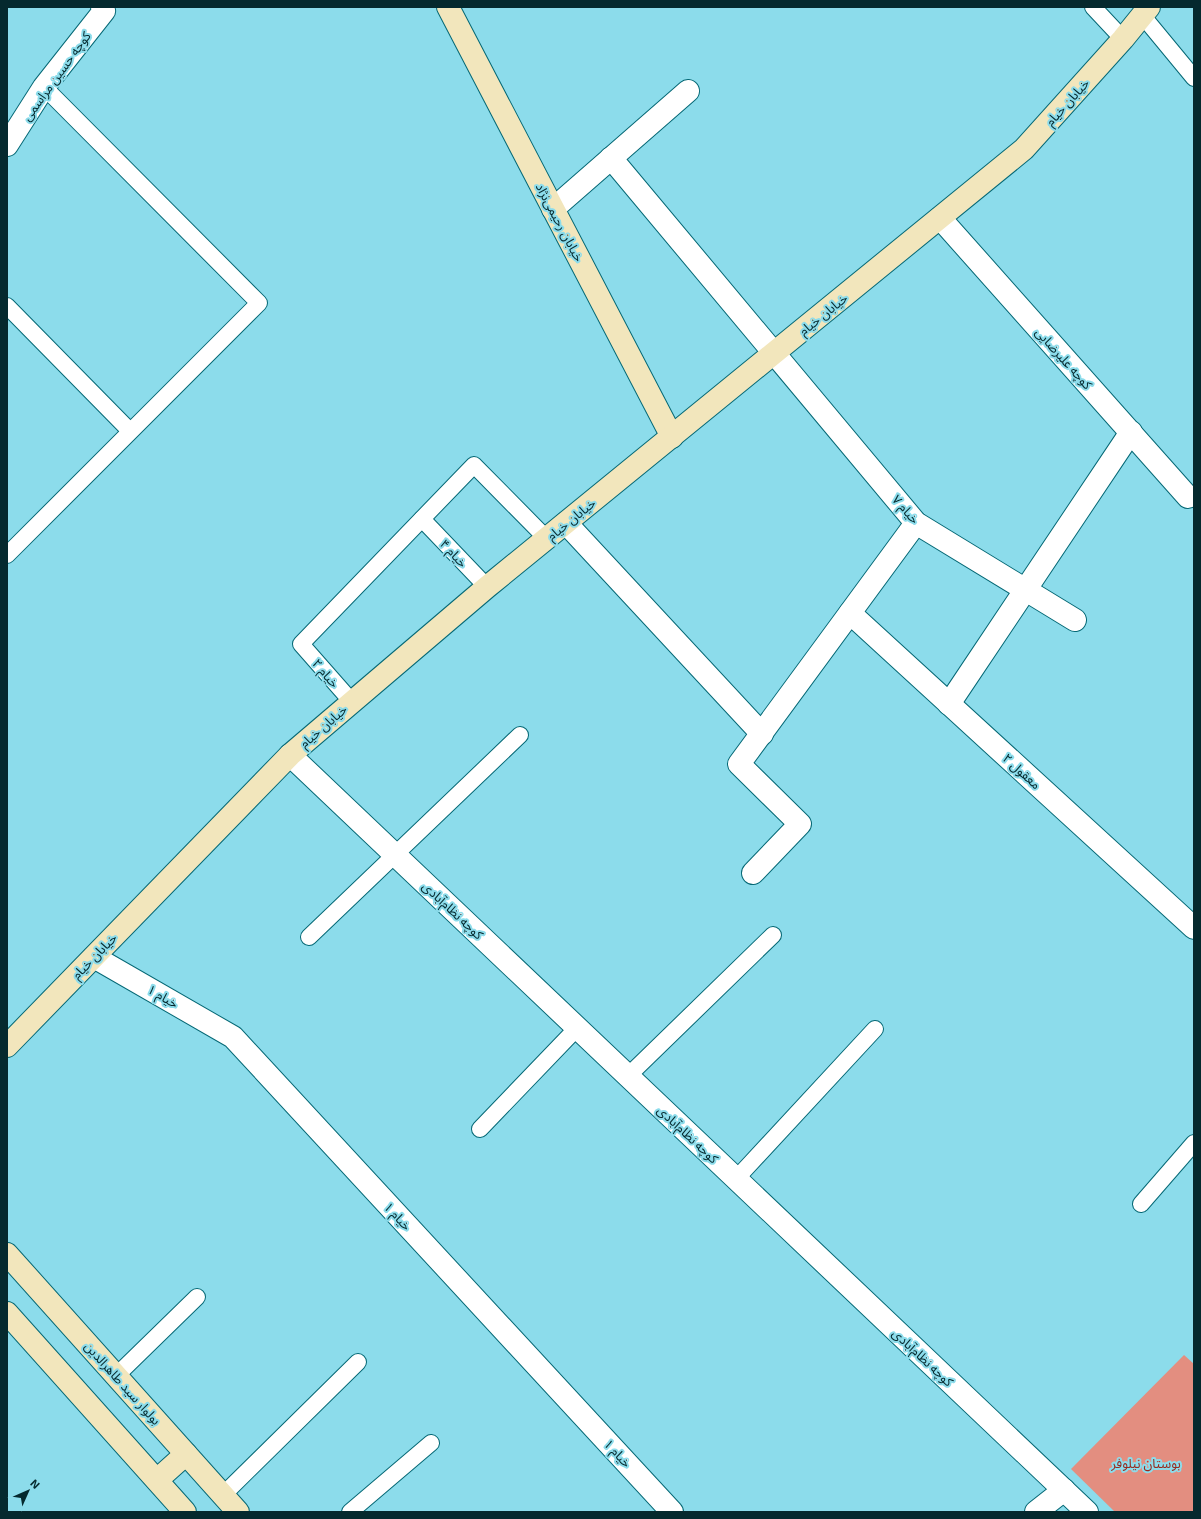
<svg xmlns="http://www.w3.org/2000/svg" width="1201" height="1519" font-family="'Exo 2','Noto Sans Arabic',sans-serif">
<rect width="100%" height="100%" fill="#8cdceb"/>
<polygon fill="#e38e80" points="1184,1355 1194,1364 1194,1512 1115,1512 1071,1469"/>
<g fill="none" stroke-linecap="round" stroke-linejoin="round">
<g stroke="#056875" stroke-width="18">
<g id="lane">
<polyline points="1093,7 1123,39"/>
<polyline points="1142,15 1194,78"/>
<polyline points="7,306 130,431"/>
<polyline points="422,519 487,587"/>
<polyline points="7,555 259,303 44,87"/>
<polyline points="352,702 301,644 474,465 547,539"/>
<polyline points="309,937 520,735"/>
<polyline points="628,1076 773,935"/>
<polyline points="480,1129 577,1028"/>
<polyline points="736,1179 875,1029"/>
<polyline points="1141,1204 1194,1143"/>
<polyline points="116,1376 197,1297"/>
<polyline points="223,1495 358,1362"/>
<polyline points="350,1512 431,1443"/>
</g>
</g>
<g stroke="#056875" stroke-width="24">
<g id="street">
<polyline points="7,145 44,87 104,11 102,7"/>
<polyline points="611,158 916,523 1075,620"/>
<polyline points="553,209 688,91"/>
<polyline points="940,218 1188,497"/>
<polyline points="566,523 762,734"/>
<polyline points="850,613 1194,928"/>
<polyline points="949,704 1131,432"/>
<polyline points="290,755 1087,1512"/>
<polyline points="753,873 800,824 739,764 916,523"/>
<polyline points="94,957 233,1037 672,1512"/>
<polyline points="1036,1512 1064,1490"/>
</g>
</g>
<g stroke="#056875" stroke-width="24">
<g id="secondary">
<polyline points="448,7 672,437"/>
<polyline points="7,1046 290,755 487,587 1024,149 1123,39 1149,7"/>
<polyline points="7,1254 238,1512"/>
<polyline points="7,1313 185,1512"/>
<polyline points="157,1480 186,1454"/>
</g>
</g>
<use href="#lane" stroke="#fff" stroke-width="16"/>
<use href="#street" stroke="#fff" stroke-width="22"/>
<use href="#secondary" stroke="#f2e6bc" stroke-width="22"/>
</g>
<g text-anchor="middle" stroke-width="4" stroke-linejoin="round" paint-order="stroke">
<g font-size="13" fill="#05292e" stroke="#8cdceb">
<text transform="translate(56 76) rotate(-54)" y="5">کوچه حسین مراسمی</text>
<text transform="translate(1067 102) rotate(-48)" y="5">خیابان خیام</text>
<text transform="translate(560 222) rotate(62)" y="5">خیابان رحیمی‌نژاد</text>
<text transform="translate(823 314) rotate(-39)" y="5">خیابان خیام</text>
<text transform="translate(1064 358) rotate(48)" y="5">کوچه علیرضایی</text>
<text transform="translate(906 509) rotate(48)" y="5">خیام ۷</text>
<text transform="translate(571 519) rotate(-39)" y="5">خیابان خیام</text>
<text transform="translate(454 553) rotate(47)" y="5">خیام ۴</text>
<text transform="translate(326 673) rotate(49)" y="5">خیام ۲</text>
<text transform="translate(323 726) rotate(-41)" y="5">خیابان خیام</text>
<text transform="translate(1022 771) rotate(42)" y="5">معقول ۲</text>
<text transform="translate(453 910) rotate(43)" y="5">کوچه نظام‌آبادی</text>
<text transform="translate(94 956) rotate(-46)" y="5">خیابان خیام</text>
<text transform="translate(163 996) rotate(30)" y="5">خیام ۱</text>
<text transform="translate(688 1134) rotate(43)" y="5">کوچه نظام‌آبادی</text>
<text transform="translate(398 1216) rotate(47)" y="5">خیام ۱</text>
<text transform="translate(923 1357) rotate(43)" y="5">کوچه نظام‌آبادی</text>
<text transform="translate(123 1383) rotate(48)" y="5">بولوار سید طاهرالدین</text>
<text transform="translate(618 1453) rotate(47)" y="5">خیام ۱</text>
</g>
<g font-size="13" fill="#98291d" stroke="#8cdceb">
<text x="1146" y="1468">بوستان نیلوفر</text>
</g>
</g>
<rect width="1201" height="1519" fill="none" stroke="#05292e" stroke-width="16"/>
<g transform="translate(28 1491) rotate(45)" stroke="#8cdceb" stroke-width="3" paint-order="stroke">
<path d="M0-3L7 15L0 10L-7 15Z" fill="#05292e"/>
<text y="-6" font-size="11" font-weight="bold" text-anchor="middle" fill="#05292e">N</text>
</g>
</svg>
